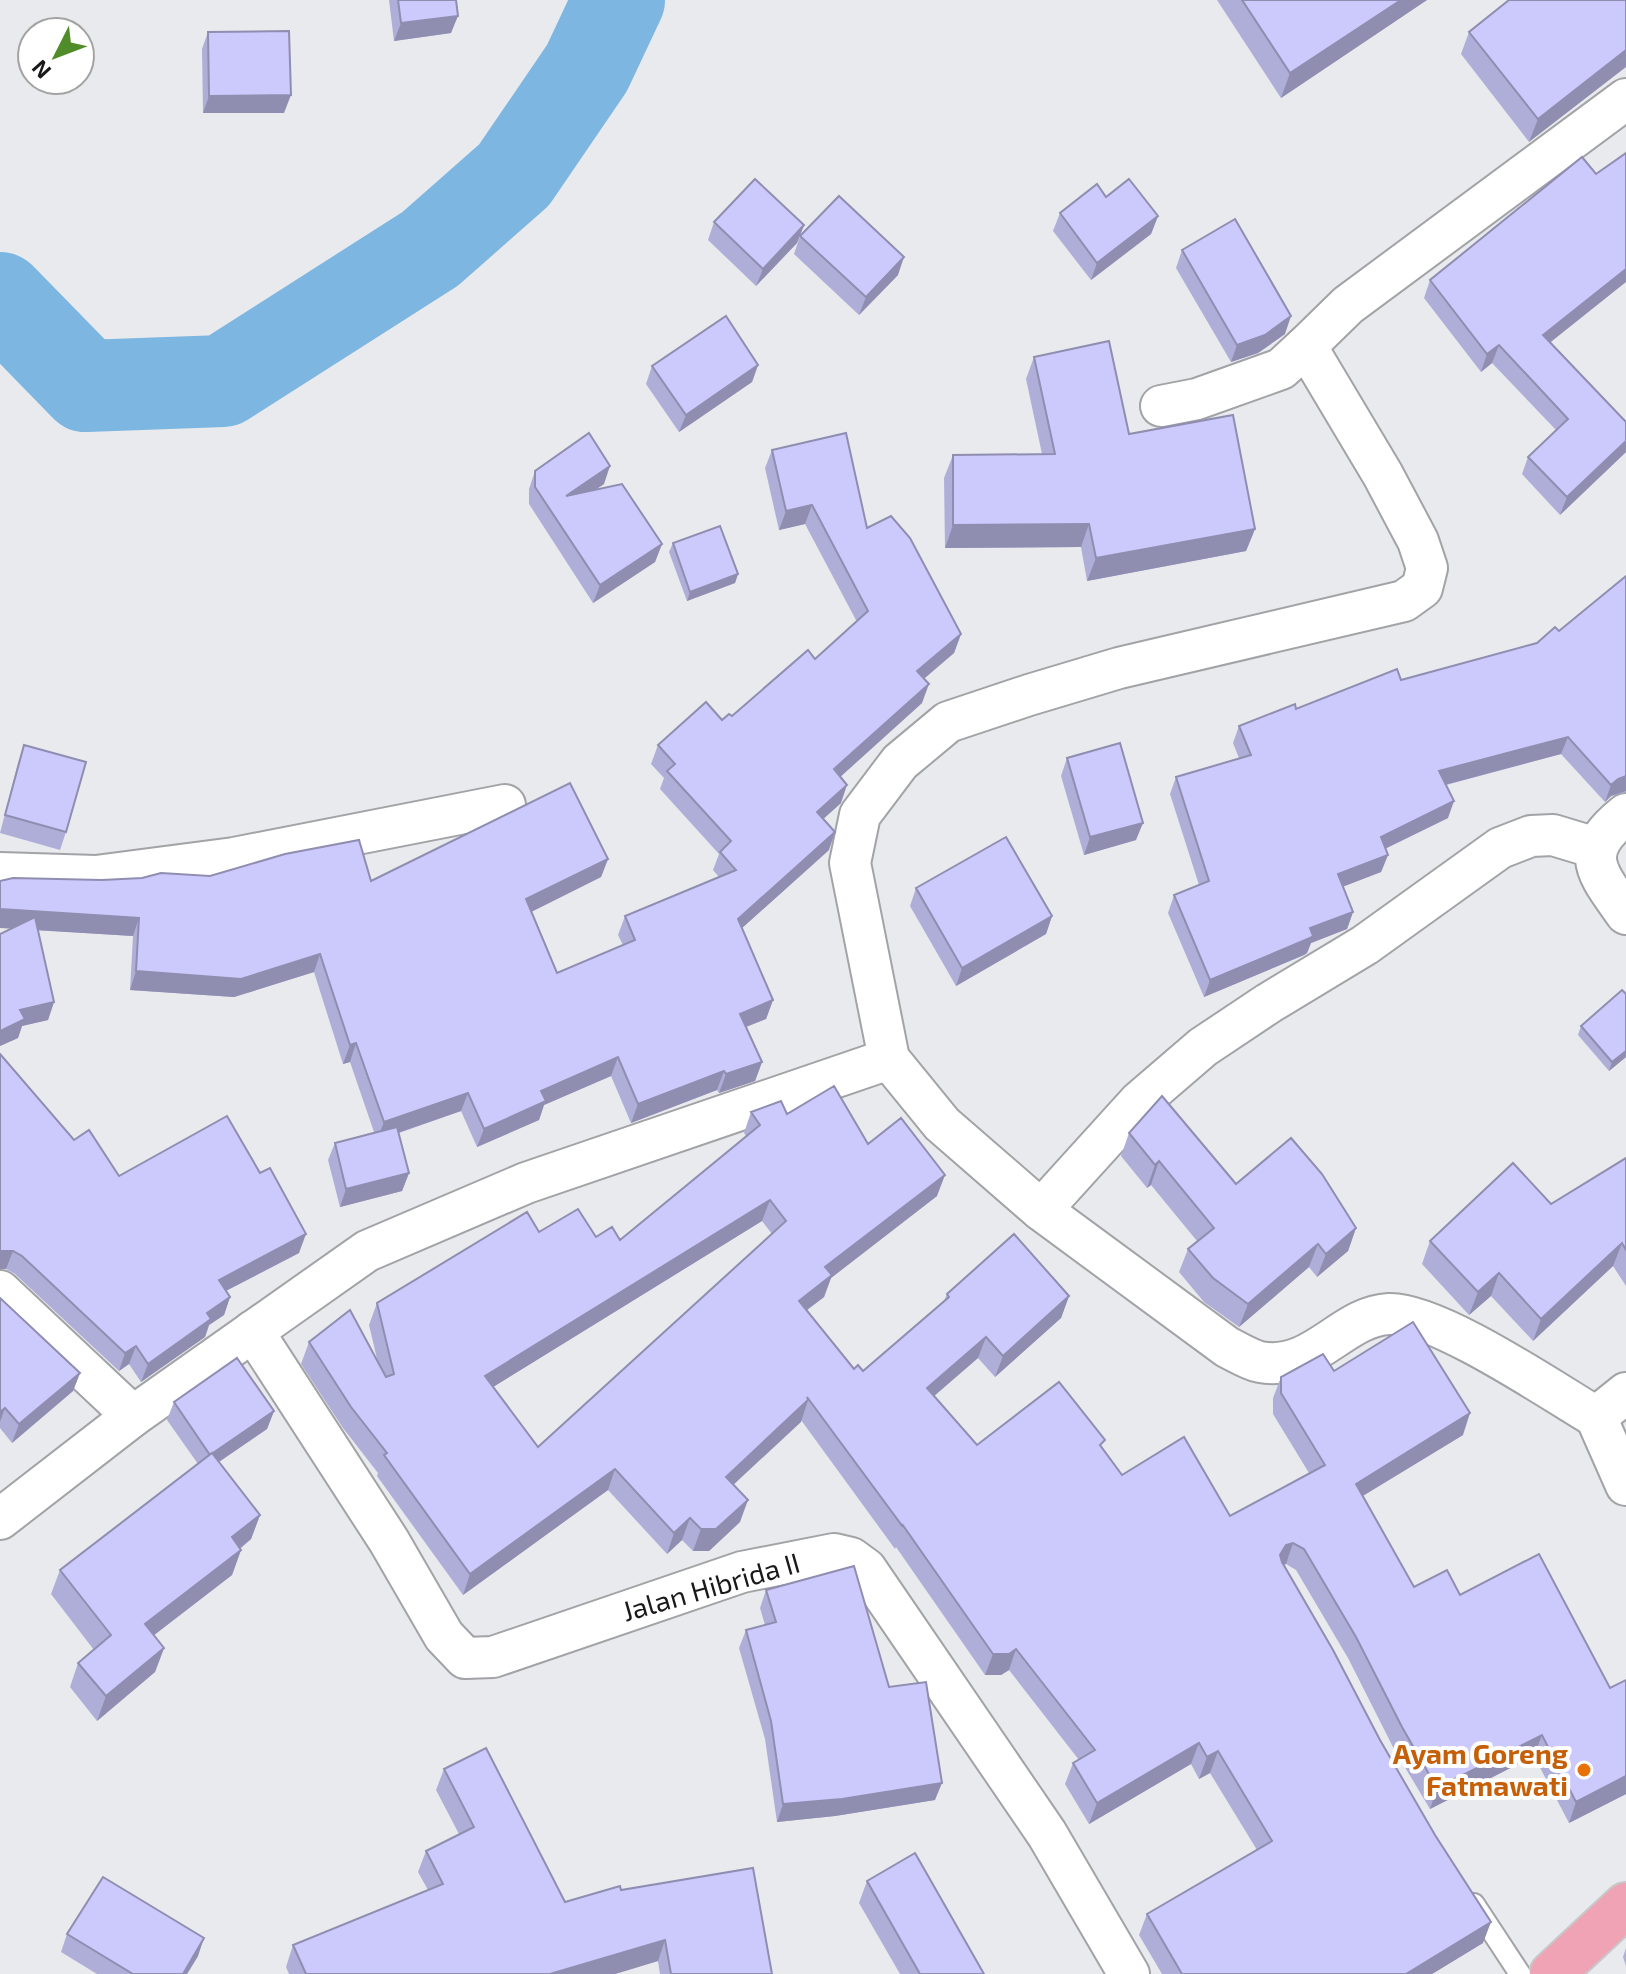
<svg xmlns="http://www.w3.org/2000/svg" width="1626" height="1974" font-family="'Exo 2',sans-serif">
<rect width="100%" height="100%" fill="#e9eaed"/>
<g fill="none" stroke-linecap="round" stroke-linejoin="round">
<polyline stroke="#7db6e0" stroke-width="92" points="0,298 86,386 223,381 430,249 514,175 587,68 619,0"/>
<g stroke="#a2a3a6" stroke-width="24">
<polyline id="lane" points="1474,1904 1520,1974"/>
</g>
<g stroke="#a2a3a6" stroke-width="44">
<g id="street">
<polyline points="1306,346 1348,305 1626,99"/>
<path d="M1161,406L1197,399L1281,369L1306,346L1383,475L1418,541L1427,568L1422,588L1404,601L1119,668L1029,695L948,722L900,762L860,815L850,863L889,1059L942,1124L1041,1210L1227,1347C1237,1352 1250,1360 1260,1362C1314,1372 1342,1316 1389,1314C1436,1312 1552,1391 1596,1417"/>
<path d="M1626,814C1577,853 1596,871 1626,914"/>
<polyline points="0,873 96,876 234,858 505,805"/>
<polyline points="1041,1210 1139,1102 1203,1047 1269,1003 1365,945 1500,848 1531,836 1553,835 1596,848"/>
<polyline points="0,1291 133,1416"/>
<polyline points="253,1331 389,1541 444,1636 465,1658 493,1657 742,1572 834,1554 851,1558 866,1569 1047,1834 1129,1974"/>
<polyline points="1596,1417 1626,1485"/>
<polyline points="1596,1417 1626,1393"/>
<polyline points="0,1519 133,1416 367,1251 526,1183 889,1059"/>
</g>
</g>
<g stroke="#c8c8c8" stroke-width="48">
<polyline id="primary" points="1552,1974 1626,1905"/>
</g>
<use href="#lane" stroke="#fff" stroke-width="20"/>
<use href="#street" stroke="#fff" stroke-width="40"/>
<use href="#primary" stroke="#efa3b5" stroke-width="44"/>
</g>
<g fill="#afaed9" fill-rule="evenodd">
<polygon points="389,0 456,0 451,33 394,41"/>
<polygon points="1217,0 1427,0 1281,98"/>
<polygon points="1626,0 1529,142 1461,54 1469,32"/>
<polygon points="208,32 284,113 203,113 202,49"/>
<polygon points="1596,174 1550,342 1626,422 1626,452 1560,515 1522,474 1528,457 1556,430 1492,363 1481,372 1424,298 1430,280"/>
<polygon points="1060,213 1158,216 1151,234 1091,280 1053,231"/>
<polygon points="714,222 804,225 797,243 756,286 708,240"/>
<polygon points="800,236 898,275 859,315 794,254"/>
<polygon points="1182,250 1285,334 1258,353 1231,362 1176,268"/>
<polygon points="1034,357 1129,434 1255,529 1246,551 1087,581 1081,547 945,548 944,478 953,455 1042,454 1026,379"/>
<polygon points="758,365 752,382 679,432 646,384 652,366"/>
<polygon points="772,450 867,528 961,634 954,653 924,678 922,703 841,776 841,803 824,818 829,850 742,928 773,1000 766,1019 746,1027 762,1062 755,1081 719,1093 717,1090 631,1123 611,1076 544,1105 539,1120 477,1147 461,1111 399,1133 409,1173 402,1191 340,1207 328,1160 335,1143 374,1132 350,1062 343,1064 314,972 234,997 130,990 133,936 38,930 54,1002 48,1020 22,1026 18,1038 0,1046 0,934 102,880 210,876 371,881 608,859 601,877 531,912 557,973 623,945 618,935 625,916 719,877 713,870 719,854 660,789 664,778 651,764 658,745 732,716 815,659 857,622 805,524 779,530 765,468"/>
<polygon points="535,471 604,484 595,490 662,544 655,562 593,603 529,504 529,489"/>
<polygon points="673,543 738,574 735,583 687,601 669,552"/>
<polygon points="1537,643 1626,792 1611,796 1605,802 1561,754 1446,785 1448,818 1385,849 1388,855 1381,872 1343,886 1353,912 1347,929 1311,943 1307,953 1304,955 1204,997 1168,913 1174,895 1199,885 1170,794 1176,777 1239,758 1233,743 1239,726 1401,680"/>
<polygon points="24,745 66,832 60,850 0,833 18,763"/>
<polygon points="1067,758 1136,840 1084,855 1061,776"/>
<polygon points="916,888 1052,916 1046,934 956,986 910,906"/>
<polygon points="1626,994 1626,1057 1609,1071 1578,1035 1581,1026"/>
<path d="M751,1112L787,1114L868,1144L937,1196L831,1278L824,1297L807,1310L854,1369L863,1371L944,1301L947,1294L1069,1296L1061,1318L995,1377L978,1358L934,1396L977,1445L1102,1448L1122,1475L1230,1516L1309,1473L1273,1414V1398L1281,1377L1334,1371L1463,1435L1362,1496L1414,1587L1460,1595L1610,1688L1626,1680V1794L1569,1823L1534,1756L1430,1809L1394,1749L1348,1658L1296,1570L1286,1564L1283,1565L1483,1943L1432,1974H1162L1139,1935L1147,1914L1257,1850L1210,1773L1199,1779L1191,1764L1089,1824L1065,1784L1073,1763L1079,1760L1009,1670L1001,1675H985L896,1547L895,1549L801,1420L733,1485L740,1522L709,1551H693L682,1540L667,1554L608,1490L463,1595L377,1476L378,1473L343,1428L301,1364L309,1342L378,1363L369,1325L377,1303L539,1232L620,1240L746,1136L744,1133ZM762,1221L772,1234L538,1447L493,1387Z"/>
<polygon points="1129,1133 1236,1184 1356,1228 1348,1251 1317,1277 1309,1267 1239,1327 1204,1302 1179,1272 1188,1249 1197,1241 1151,1185 1147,1188 1121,1156"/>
<polygon points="74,1140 119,1176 299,1253 226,1291 230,1297 224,1315 209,1325 205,1337 141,1382 129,1364 119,1371 15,1274 6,1269 0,1269"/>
<polygon points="1626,1158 1626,1286 1613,1266 1533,1341 1491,1296 1469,1315 1422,1264 1430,1241 1551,1204"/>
<polygon points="0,1298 80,1373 73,1391 12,1443 0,1428"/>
<polygon points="174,1402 274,1411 267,1429 219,1462 260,1515 251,1539 240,1549 241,1550 232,1575 154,1635 164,1648 155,1672 97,1721 70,1687 78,1663 94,1650 51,1594 60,1570 198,1464 167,1420"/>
<polygon points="766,1590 889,1687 935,1800 835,1816 777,1822 765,1739 739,1648 746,1630 765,1625 760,1608"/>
<polygon points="444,1769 565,1902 621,1890 772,1974 660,1974 658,1961 615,1974 289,1974 286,1967 293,1945 428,1890 418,1872 426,1851 459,1834 436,1790"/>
<polygon points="867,1881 984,1974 900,1974 859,1903"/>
<polygon points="67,1934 198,1956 187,1974 97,1974 61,1952"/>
<polygon points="1626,1948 1626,1966 1623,1957"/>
</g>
<g fill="#8f8db0">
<polygon points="1401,0 1427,0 1281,98 1290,73"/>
<polygon points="458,16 451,33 394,41 401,23"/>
<polygon points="1626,50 1626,67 1529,142 1538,119"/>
<polygon points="291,95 284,113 203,113 209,96"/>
<polygon points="1158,216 1151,234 1091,280 1097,263"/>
<polygon points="804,225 797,243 756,286 763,269"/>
<polygon points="904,257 898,275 859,315 866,297"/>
<polygon points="1626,269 1626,282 1537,353 1543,335"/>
<polygon points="1291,316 1285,334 1258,353 1231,362 1237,345"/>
<polygon points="1499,345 1492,363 1481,372 1487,354"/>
<polygon points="758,365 752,382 679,432 686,415"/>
<polygon points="1626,441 1626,452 1560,515 1567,497"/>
<polygon points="610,466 604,484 559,514 566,496"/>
<polygon points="812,505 805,524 779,530 786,511"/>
<polygon points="1089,524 1081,547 945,548 953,525"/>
<polygon points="1255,529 1246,551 1087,581 1096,558"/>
<polygon points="662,544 655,562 593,603 600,585"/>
<polygon points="738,574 735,583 687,601 690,592"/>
<polygon points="961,634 954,653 911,690 917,671"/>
<polygon points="929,684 922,703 828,788 834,769"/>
<polygon points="1568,737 1561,754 1433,788 1439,771"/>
<polygon points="1626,776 1626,791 1611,796 1605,802 1611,785 1618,779"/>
<polygon points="847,785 841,803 811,830 817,812"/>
<polygon points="1454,801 1448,818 1374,854 1381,837"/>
<polygon points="1143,823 1136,840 1084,855 1090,837"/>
<polygon points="835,832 829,850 731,938 738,919"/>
<polygon points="1388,855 1381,872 1332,891 1338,874"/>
<polygon points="608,859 601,877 519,918 526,899"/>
<polygon points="0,909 139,918 133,936 0,928"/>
<polygon points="1353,912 1347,929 1311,943 1307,953 1304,955 1204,997 1210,980 1310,928"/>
<polygon points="1052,916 1046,934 956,986 962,968"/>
<polygon points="320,954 314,972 234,997 130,990 136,971"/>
<polygon points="773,1000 766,1019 733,1032 740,1014"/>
<polygon points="54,1002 48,1020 22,1026 18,1038 0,1046 0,1031 20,1010"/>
<polygon points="356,1043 350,1062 343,1064 350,1045"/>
<polygon points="1626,1051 1626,1057 1609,1071 1612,1062"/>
<polygon points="618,1057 611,1076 544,1105 539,1120 477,1147 484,1129 541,1091"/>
<polygon points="762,1062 755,1081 719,1093 726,1074"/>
<polygon points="724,1071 717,1090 631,1123 638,1104"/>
<polygon points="468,1093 461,1111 377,1140 384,1122"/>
<polygon points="1159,1161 1151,1185 1147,1188 1155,1165"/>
<polygon points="409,1173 402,1191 340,1207 346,1189"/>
<polygon points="945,1175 937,1196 831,1278 824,1297 791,1322 799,1301 825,1267"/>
<polygon points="770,1200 762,1221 477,1397 485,1376"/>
<polygon points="1356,1228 1348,1251 1317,1277 1326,1254"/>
<polygon points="306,1234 299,1253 212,1298 219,1280"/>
<polygon points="1622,1243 1613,1266 1533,1341 1541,1319"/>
<polygon points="1318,1244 1309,1267 1239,1327 1248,1304"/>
<polygon points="0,1251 13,1251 6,1269 0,1269"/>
<polygon points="1499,1273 1491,1296 1469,1315 1478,1292"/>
<polygon points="1069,1296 1061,1318 995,1377 1003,1356"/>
<polygon points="230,1297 224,1315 209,1325 205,1337 141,1382 148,1364 207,1313"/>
<polygon points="986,1337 978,1358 919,1409 927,1388"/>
<polygon points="136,1346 129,1364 119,1371 125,1353"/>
<polygon points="80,1373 73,1391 12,1443 19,1424"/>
<polygon points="808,1400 801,1422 718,1499 726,1477"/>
<polygon points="5,1408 0,1422 0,1412"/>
<polygon points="274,1411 267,1429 204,1472 210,1455"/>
<polygon points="1470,1413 1463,1435 1348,1505 1356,1484"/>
<polygon points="615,1469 608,1490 463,1595 470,1574"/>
<polygon points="748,1500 740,1522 709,1551 693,1551 701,1529"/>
<polygon points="260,1515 251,1539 223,1562 232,1537"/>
<polygon points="690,1518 682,1540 667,1554 674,1533"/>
<polygon points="1293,1543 1286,1564 1278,1566 1280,1555 1286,1545"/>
<polygon points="241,1550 232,1575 136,1649 145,1624"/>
<polygon points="164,1648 155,1672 97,1721 106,1696"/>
<polygon points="1016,1649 1009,1670 1001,1675 985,1675 993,1654"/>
<polygon points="1542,1735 1534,1756 1430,1809 1437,1788"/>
<polygon points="1199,1743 1191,1764 1089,1824 1097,1803"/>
<polygon points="1218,1751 1210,1773 1199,1779 1207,1757"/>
<polygon points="1626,1776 1626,1794 1569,1823 1576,1802"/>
<polygon points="942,1783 935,1800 835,1816 777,1822 783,1804"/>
<polygon points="1491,1922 1483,1943 1432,1974 1406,1974"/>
<polygon points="204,1938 198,1956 187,1974 183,1974"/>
<polygon points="665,1940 658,1961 615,1974 550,1974"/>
</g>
<g fill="#cccafc" stroke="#8f8db0" stroke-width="2" fill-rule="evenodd">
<polygon points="398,0 456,0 458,16 401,23"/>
<polygon points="1242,0 1401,0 1290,73"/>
<polygon points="1509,0 1626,0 1626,50 1538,119 1469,32"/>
<polygon points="289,31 291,95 209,96 208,32"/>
<polygon points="1626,153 1626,269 1543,335 1626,422 1626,441 1567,497 1528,457 1568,419 1499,345 1487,354 1430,280 1582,157 1596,174"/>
<polygon points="755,179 804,225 763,269 714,222"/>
<polygon points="1129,179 1158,216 1097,263 1060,213 1097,184 1106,197"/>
<polygon points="839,196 904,257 866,297 800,236"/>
<polygon points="1235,219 1291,316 1265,335 1237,345 1182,250"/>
<polygon points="726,316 758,365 686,415 652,366"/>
<polygon points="1109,341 1129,434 1233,415 1255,529 1096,558 1089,524 953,525 953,455 1055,454 1034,357"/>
<polygon points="589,433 610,466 566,496 622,484 662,544 600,585 535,487 535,471"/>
<polygon points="846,433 867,528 891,516 910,538 961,634 917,671 929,684 834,769 847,785 817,812 835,832 738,919 773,1000 740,1014 762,1062 726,1074 724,1071 638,1104 618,1057 541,1091 546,1101 484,1129 468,1093 384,1122 356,1043 350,1045 320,954 241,979 136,971 139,918 0,909 0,881 13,878 102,880 142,878 161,873 210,876 285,854 359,840 371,881 570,783 608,859 526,899 557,973 635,940 625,916 736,870 720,852 731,841 667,771 675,764 658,745 706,702 722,720 729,714 732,716 808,650 815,659 868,611 812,505 786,511 772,450"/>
<polygon points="720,526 738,574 690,592 673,543"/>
<polygon points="1626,576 1626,776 1618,779 1611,785 1568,737 1439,771 1454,801 1381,837 1388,855 1338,874 1353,912 1310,928 1313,936 1310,938 1210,980 1174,895 1209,881 1176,777 1251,755 1239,726 1295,704 1296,709 1397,669 1401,680 1537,643 1555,627 1559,631"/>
<polygon points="1120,743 1143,823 1090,837 1067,758"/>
<polygon points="24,745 86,762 66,832 5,815"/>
<polygon points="1006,837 1052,916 962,968 916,888"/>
<polygon points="35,917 54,1002 20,1010 25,1019 0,1031 0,934"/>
<polygon points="1622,990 1626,994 1626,1051 1612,1062 1581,1026"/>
<polygon points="0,1054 74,1140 89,1130 119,1176 227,1116 260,1173 270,1168 306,1234 219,1280 230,1297 207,1313 211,1319 148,1364 136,1346 125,1353 22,1256 13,1251 0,1251"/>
<path d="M834,1086L868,1144L901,1118L945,1175L825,1267L832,1275L799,1301L854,1369L858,1365L863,1371L949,1297L947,1294L1014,1234L1069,1296L1003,1356L986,1337L927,1388L977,1445L1059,1382L1105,1440L1100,1445L1122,1475L1184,1437L1230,1516L1325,1465L1281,1393V1377L1323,1354L1334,1371L1413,1322L1470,1413L1356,1484L1414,1587L1447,1570L1460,1595L1539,1554L1610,1688L1626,1680V1776L1576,1802L1542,1735L1437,1788L1402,1727L1356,1637L1304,1549L1293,1543L1286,1545L1280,1555L1282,1562L1333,1650L1380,1740L1435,1835L1491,1922L1406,1974H1182L1147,1914L1272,1841L1218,1751L1207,1757L1199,1743L1097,1803L1073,1763L1095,1750L1016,1649L1009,1654H993L902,1524L903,1527L807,1397L808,1400L726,1477L748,1500L716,1529H701L690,1518L674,1533L615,1469L470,1574L384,1455L387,1453L351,1407L309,1342L350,1310L386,1377L394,1374L377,1303L527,1212L539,1232L578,1209L596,1237L612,1227L620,1240L760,1125L751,1112L781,1101L787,1114ZM770,1200L786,1221L538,1447L485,1376Z"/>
<polygon points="1162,1096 1236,1184 1291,1138 1322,1174 1356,1228 1326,1254 1318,1244 1248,1304 1213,1278 1188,1249 1214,1228 1159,1161 1155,1165 1129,1133"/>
<polygon points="397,1127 409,1173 346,1189 335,1143"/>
<polygon points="1626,1158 1626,1250 1622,1243 1541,1319 1499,1273 1478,1292 1430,1241 1513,1163 1551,1204"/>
<polygon points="0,1298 80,1373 19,1424 5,1408 0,1412"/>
<polygon points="237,1358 274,1411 210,1455 174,1402"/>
<polygon points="212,1453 260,1515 232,1537 241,1550 145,1624 164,1648 106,1696 78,1663 111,1635 60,1570"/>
<polygon points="854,1566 889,1687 926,1682 942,1783 842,1799 783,1804 771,1721 746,1630 776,1622 766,1590"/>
<polygon points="486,1748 565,1902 620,1886 621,1890 753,1868 772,1974 671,1974 665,1940 550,1974 306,1974 293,1945 443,1884 426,1851 474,1827 444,1769"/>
<polygon points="915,1853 984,1974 920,1974 867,1881"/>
<polygon points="103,1877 204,1938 183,1974 133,1974 67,1934"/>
</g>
<circle fill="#e8710a" stroke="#fff" stroke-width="3" cx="1584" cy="1770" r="8"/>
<g text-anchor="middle" stroke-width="8" stroke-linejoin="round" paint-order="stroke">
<g font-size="28" fill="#19191a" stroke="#fff">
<text transform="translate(711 1587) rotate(-16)" y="10">Jalan Hibrida II</text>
</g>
<g font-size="28" font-weight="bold" fill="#c56008" stroke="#fff" text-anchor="end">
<text x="1568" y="1764">Ayam Goreng<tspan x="1568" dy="32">Fatmawati</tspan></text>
</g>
</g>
<g transform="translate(56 56) rotate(228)"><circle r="38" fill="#ffffff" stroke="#a3a3a3" stroke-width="2"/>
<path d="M0-6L14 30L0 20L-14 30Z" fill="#518c2a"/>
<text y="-12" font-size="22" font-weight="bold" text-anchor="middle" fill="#19191a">N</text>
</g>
</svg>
